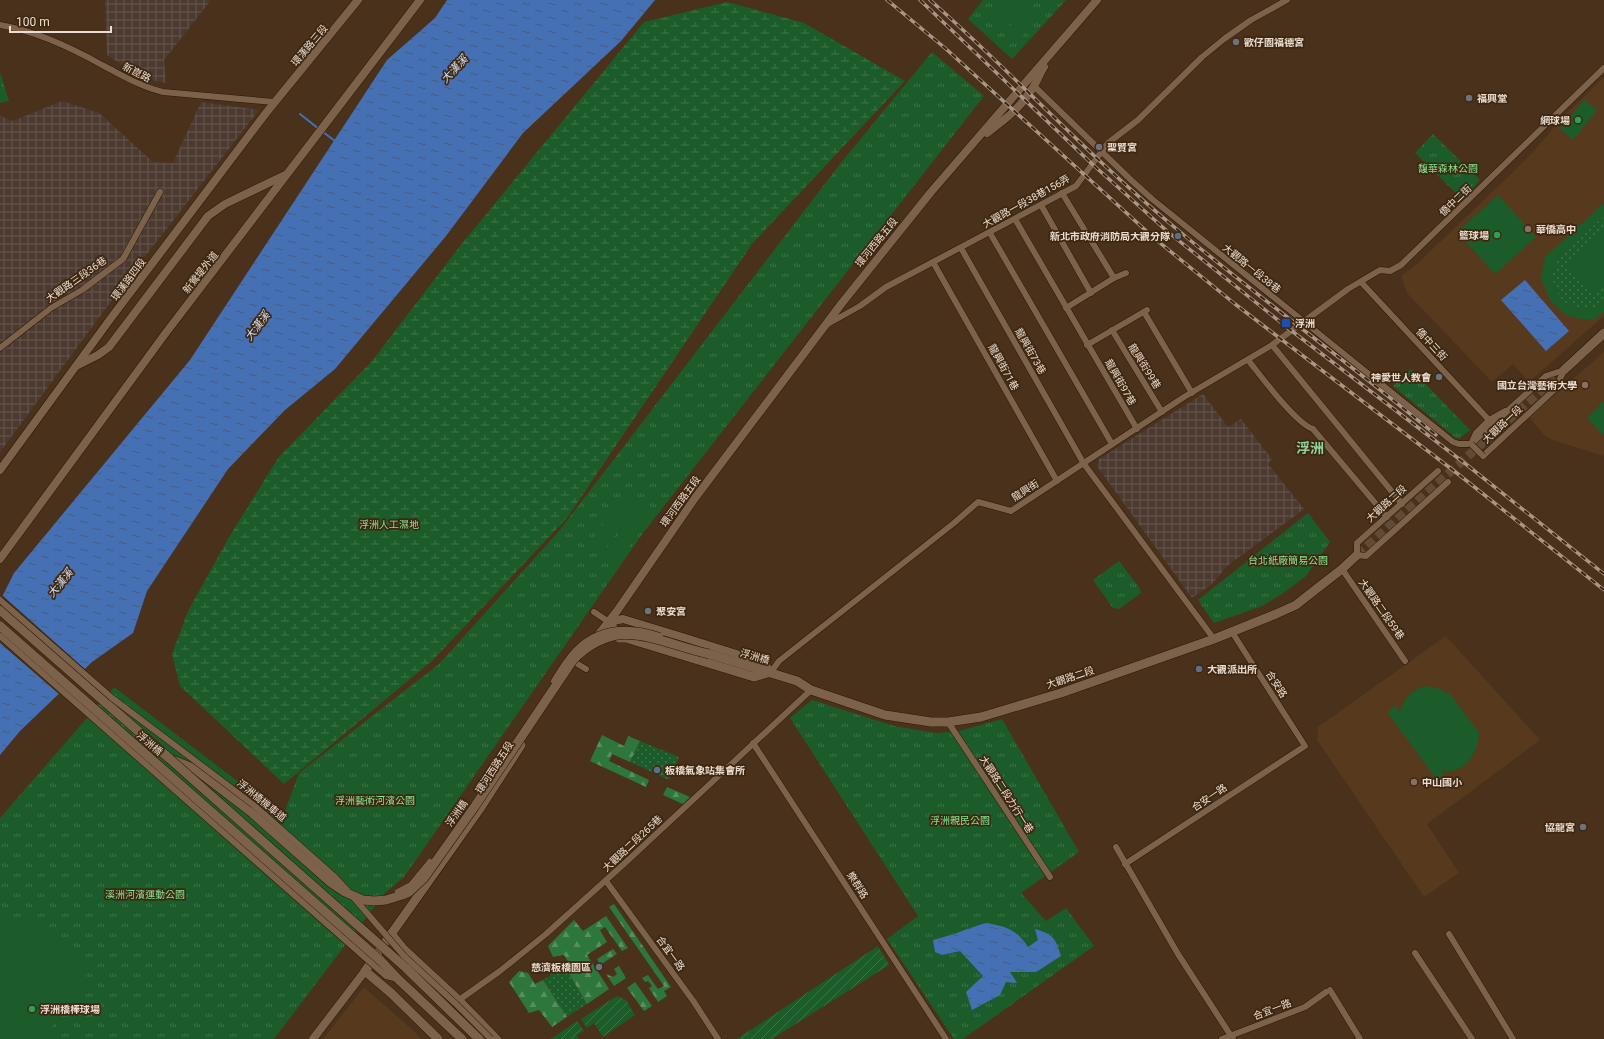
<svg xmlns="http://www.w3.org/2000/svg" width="1604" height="1039" font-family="Roboto,'Noto Sans TC',sans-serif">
<defs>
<pattern id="industrial-grid" width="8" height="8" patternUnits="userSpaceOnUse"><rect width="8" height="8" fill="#4c3a31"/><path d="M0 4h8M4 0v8" fill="none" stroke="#66564e"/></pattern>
<pattern id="grass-dots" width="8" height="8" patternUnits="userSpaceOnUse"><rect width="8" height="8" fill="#1c5c2a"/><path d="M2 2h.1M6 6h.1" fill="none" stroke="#3d7348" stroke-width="1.8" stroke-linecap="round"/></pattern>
<pattern id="forest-firs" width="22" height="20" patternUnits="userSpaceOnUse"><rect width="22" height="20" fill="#2d763c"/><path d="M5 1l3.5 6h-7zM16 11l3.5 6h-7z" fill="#568f60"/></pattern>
<pattern id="wetland-marsh" width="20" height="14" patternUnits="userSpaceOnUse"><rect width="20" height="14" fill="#1c5c2a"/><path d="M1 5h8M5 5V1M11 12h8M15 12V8" fill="none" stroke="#3d7348"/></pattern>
<pattern id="park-tufts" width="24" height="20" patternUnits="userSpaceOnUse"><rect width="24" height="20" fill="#1c5c2a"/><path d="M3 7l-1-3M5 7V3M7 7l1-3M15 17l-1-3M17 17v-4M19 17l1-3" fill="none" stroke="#3d7348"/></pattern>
<pattern id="garden-furrows" width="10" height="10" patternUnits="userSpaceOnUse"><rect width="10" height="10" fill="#1c5c2a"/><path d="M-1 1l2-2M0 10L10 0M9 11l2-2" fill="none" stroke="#3d7348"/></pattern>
<pattern id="water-ripples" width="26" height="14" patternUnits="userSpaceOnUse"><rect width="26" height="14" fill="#4571b4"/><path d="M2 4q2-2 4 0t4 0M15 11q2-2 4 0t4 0" fill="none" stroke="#465c7f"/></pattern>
</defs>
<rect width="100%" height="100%" fill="#49311b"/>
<g fill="#57391e">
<polygon points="1604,77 1604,316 1529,382 1513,364 1492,382 1407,293 1401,276 1418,263 1511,174 1534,151 1562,118"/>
<polygon points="1604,352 1604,456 1552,440 1544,435 1529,417"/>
<polygon points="1446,636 1540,740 1427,824 1459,873 1424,897 1317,740 1318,727"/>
<polygon points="364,987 416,1033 421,1039 323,1039"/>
</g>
<g fill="url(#industrial-grid)">
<polygon points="105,0 211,0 164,60 166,83 142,78 107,55"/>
<polygon points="62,101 99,113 153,162 173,163 201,102 259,110 126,281 0,452 0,116 13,121"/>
<polygon points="1203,394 1228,427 1241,419 1272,459 1268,464 1304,509 1227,566 1212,584 1192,598 1097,466 1099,459"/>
</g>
<g fill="url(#grass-dots)">
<path d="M1604,216V302C1575,327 1538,287 1559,257Z"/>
<polygon points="640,741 679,757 669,780 630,762"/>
<polygon points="565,967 587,1004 567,1017 543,980 550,976 552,970 555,969 557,971"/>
</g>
<g fill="url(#forest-firs)">
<polygon points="602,735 624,746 628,736 640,741 630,762 612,754 609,761 649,780 646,787 590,761"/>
<polygon points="667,787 690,797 683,804 663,795"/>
<polygon points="614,904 671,987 664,991 667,996 658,1002 649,988 652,986 648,981 645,982 642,978 648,975 658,989 664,986 609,907"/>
<polygon points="606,916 628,948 622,951 605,927 600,930 607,942 587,955 609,989 587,1004 565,967 569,963 564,955 553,957 548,946 574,920 583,931"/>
<polygon points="613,949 617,954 600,965 597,959"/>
<polygon points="619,966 626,978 614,986 606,974 613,977 617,974 614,969"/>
<polygon points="519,971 528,973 535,984 543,980 567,1017 552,1027 539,1010 529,1013 509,982"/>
<polygon points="635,982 652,1006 644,1011 627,988"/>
</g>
<polygon fill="url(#wetland-marsh)" points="727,2 804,23 905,81 752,244 567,518 433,660 284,784 180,686 172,654 188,611 228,539 278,458 372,361 460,246 644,22"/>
<g fill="url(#park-tufts)">
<polygon points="983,0 1066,0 1012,59 968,19"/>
<polygon points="932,52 984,96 643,533 404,877 384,894 274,1039 0,1039 0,818 114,687 283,816 299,773 439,664 559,531 840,164"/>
<polygon points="0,72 9,101 0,103"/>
<polygon points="1433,134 1480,180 1463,200 1415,153"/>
<polygon points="1411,369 1470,430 1460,438 1456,438 1393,386"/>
<polygon points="1308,513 1330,542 1306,576 1282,594 1262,606 1214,623 1198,600"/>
<polygon points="1119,561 1139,587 1141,593 1119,609 1113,608 1093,580"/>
<polygon points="812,700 894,726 936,733 959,731 1002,719 1079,852 1021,893 1046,921 1066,908 1094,946 963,1039 954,1039 887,939 918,916 790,718"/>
</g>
<g fill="url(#garden-furrows)">
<polygon points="878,946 889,965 772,1039 737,1039"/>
<polygon points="617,996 626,1000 635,1015 603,1037 594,1023 587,1028 581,1019"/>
<polygon points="577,1021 584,1031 577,1035 579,1039 551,1039"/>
</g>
<g fill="#1c5c2a">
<polygon points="1005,0 1015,0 1021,6 1001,27 990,16"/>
<polygon points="1025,11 1036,21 1017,42 1005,31"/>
<polygon points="1584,100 1597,110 1573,140 1560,129"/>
<polygon points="1498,195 1536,237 1495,274 1457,232"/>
<path d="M1604,203V216L1559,257C1538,287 1575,327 1604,302V311L1595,320L1583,319L1568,316L1559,309L1550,300L1541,278L1545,257Z"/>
<polygon points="1604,229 1604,287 1595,295 1566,263"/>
<polygon points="1604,401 1604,436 1587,418"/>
<polygon points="624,493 637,502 621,526 608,517"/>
<polygon points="639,504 652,513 636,537 623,528"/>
<polygon points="607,519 620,528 603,552 590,543"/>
<polygon points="622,530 634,539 618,562 605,553"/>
<path d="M1428,686L1440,689L1451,695L1479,733C1479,752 1463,777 1441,770L1446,779L1440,784L1387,712L1395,706L1400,713C1402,699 1414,688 1428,686Z"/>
<polygon points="15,922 40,925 65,939 83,961 87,979 43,1039 0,1039 0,923"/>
</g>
<g fill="url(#water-ripples)">
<polygon points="447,0 655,0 621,41 523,133 446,236 335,369 285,410 228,469 147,591 133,633 92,662 20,731 0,755 0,601 14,573 190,360 387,60 435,18"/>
<polygon points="1525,280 1569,331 1546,351 1501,300"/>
<path d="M986,923C1007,927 1016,929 1028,947L1038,940L1035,929C1053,934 1056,939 1061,956L1036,972H1010L1017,983L1006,982L1000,995L972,1010L966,992L983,976L960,951L942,955L935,952L933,940C951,936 968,928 986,923Z"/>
</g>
<polygon fill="#49311b" points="2,595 86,670 60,695 0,643 0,598"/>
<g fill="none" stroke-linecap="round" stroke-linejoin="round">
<g stroke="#4571b4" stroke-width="2">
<polyline points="300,114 319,129"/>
<polyline points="323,132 335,141"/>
</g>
<polyline stroke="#614b36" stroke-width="9" stroke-dasharray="9 4.5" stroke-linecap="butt" points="1357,555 1564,370"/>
<g stroke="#2e1803" stroke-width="7">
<g id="minor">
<path d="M0,25C36,31 70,47 102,65C122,75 141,87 163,92L274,102"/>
<polyline points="1034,86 1131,180 1152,199 1453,442 1459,444 1471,444 1546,376 1564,370"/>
<polyline points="1062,193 1114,278"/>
<polyline points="1041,205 1091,293"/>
<polyline points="1015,219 1137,429"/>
<polyline points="990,233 1112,444"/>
<polyline points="961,248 1084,464 1214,639"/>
<polyline points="933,262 1057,481"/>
<polyline points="1361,282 1489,420"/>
<polyline points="1066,308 1114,278 1126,273"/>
<polyline points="1144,312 1192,393"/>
<polyline points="826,325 860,306 886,287 1076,186 1108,143 1138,120 1202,57 1224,39 1251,20 1287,0"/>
<polyline points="1112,330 1162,412"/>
<polyline points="1087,345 1147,310"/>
<polyline points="1272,345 1402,504"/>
<polyline points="0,348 51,308 82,290 123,259 160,192"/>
<path d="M1248,360C1261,376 1296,424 1313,429L1387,517"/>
<polyline points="1472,442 1476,433 1489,420 1505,411"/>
<polyline points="1483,456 1556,388 1564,370"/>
<polyline points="1438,471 1357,543 1357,555 1366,556 1448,482"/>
<polyline points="1342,569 1405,661"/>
<polyline points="594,612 609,622"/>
<polyline points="576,663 586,669"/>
<polyline points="771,672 779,661 954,523 978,502 1011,511 1184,397 1272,345 1348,289 1380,270 1390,271 1401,265 1604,68"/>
<polyline points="948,722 1050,877"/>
<polyline points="753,743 946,1039"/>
<polyline points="1116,847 1178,954 1233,1039"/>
<polyline points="1125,864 1305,746 1232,632"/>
<polyline points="606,881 694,1002 718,1039"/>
<polyline points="1449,934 1513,1039"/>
<polyline points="1415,953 1472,1039"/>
<polyline points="1330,990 1360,1039"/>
<polyline points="459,1000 500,971 546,934 625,863 811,690"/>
<polyline points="1222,1039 1305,1007 1326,992"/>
</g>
</g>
<g stroke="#2e1803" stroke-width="9">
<g id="tertiary">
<path d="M987,133C1003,121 1019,109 1030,92C1036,84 1039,75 1044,67"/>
<polyline points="78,365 98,355 109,347 208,216 225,204 285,175"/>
<polyline points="0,470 111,318 266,113 358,0"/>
<polyline points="0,559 165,334 420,0"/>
<polyline points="609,622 623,619 679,636 762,662 771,672"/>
<polyline points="595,639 617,611 695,498 842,303 931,192 1097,0"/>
<polyline points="391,933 404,949 459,1000 497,1039"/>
<polyline points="313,1039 365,971"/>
</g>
</g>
<g stroke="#2e1803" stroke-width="10">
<g id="secondary">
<polyline points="1564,370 1604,333"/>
<polyline points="0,610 170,759 195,769 251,812"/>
<polyline points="609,622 615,631 621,635"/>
<polyline points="619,638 626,638 754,677 771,672"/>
<polyline points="709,654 797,681 811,690 885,715 931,722 948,722 981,717 1061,693 1214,639 1276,614 1296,605 1306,597 1342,569 1357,555"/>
<polyline points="399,980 462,1039"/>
<polyline points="438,1039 391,993 365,971 479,810 521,745"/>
</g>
</g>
<use href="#minor" stroke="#7c624b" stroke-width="6"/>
<use href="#tertiary" stroke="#7c624b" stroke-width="8"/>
<use href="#secondary" stroke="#7c624b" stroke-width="9"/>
<g stroke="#a99686" stroke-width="3.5">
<g id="rail">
<polyline points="887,0 945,48 1154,238 1235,304 1458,474 1604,590"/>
<polyline points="920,0 1091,163 1168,232 1284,325 1467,465 1604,574"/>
<path d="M930,0C1015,75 1091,159 1179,231C1263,301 1352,365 1436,435"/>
</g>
</g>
<use href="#rail" stroke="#3e2711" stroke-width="2" stroke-dasharray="6" stroke-linecap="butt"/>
<g stroke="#2e1803" stroke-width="7" stroke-linecap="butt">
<g id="minor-bridge">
<polyline points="1471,444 1483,456"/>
<polyline points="0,600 112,698 255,806 335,877 347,890"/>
<polyline points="0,636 386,976 398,979"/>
<path d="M554,681C560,671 567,659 576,650C600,626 630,626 660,636"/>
<polyline points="398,892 411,885 430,862"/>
<polyline points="354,898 404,956 456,1004 491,1039"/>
</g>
</g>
<g stroke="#2e1803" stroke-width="10" stroke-linecap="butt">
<g id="secondary-bridge">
<polyline points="0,626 381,961 399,980"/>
<polyline points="170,759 406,968 479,1039"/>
<path d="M251,812L330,882L345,892L363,900L374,901L386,900L402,895L409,892L424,878L475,806L573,660C619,614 655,642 709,654"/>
</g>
</g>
<use href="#minor-bridge" stroke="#7c624b" stroke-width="6"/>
<use href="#secondary-bridge" stroke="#7c624b" stroke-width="9"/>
</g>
<g fill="#6b7280" stroke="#3e2711" stroke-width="1.5">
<circle cx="1236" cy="42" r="4"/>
<circle cx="1469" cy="98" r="4"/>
<circle cx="1099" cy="147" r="4"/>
<circle cx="1439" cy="377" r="4"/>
<circle cx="648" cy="611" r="4"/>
<circle cx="1583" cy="827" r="4"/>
<circle cx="599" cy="967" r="4"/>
</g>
<g fill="#2e9e5b" stroke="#3e2711" stroke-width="1.5">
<circle cx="1578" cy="120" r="4"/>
<circle cx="1497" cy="235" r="4"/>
<circle cx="32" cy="1009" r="4"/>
</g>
<g fill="#8d6e63" stroke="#3e2711" stroke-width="1.5">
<circle cx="1528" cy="229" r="4"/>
<circle cx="1585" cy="385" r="4"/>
<circle cx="1414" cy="782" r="4"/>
</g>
<g fill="#5c6f8a" stroke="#3e2711" stroke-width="1.5">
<circle cx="1178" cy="236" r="4"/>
<circle cx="1199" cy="669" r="4"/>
<circle cx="657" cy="770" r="4"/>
</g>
<rect fill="#1a4fb4" stroke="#3e2711" stroke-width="1.5" x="1281" y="318" width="10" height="10" rx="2"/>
<g text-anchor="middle" stroke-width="3.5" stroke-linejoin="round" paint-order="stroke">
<g font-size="10" font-weight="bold" fill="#ecddd0" stroke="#3e2711" text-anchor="start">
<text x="1244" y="46">歡仔園福德宮</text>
<text x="1477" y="102">福興堂</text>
<text x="1570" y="124" text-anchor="end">網球場</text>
<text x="1107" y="151">聖賢宮</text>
<text x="1536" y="233">華僑高中</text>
<text x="1489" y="239" text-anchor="end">籃球場</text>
<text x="1170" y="240" text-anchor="end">新北市政府消防局大觀分隊</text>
<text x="1295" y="327">浮洲</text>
<text x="1431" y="381" text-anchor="end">神愛世人教會</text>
<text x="1577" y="389" text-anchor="end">國立台灣藝術大學</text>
<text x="656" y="615">聚安宮</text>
<text x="1207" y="673">大觀派出所</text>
<text x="665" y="774">板橋氣象站集會所</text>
<text x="1422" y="786">中山國小</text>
<text x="1575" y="831" text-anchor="end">協龍宮</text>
<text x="591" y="971" text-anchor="end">慈濟板橋園區</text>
<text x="40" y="1013">浮洲橋棒球場</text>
</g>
<g font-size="10" fill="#ecddd0" stroke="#3e2711">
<text transform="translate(309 45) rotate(-50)" y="4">環漢路三段</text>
<text transform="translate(137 72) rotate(27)" y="4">新崑路</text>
<text transform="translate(1455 200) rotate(-44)" y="4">僑中二街</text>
<text transform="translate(1026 201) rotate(-29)" y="4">大觀路一段38巷156弄</text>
<text transform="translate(876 242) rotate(-51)" y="4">環河西路五段</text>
<text transform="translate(1252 268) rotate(39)" y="4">大觀路一段38巷</text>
<text transform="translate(200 272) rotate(-52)" y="4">新鶯堤外道</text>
<text transform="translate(76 279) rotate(-35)" y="4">大觀路三段36巷</text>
<text transform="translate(128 279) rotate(-53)" y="4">環漢路四段</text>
<text transform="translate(1432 344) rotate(47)" y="4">僑中三街</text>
<text transform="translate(1031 351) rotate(60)" y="4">龍興街73巷</text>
<text transform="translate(1145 366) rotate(58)" y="4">龍興街99巷</text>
<text transform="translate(1004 367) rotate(61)" y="4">龍興街71巷</text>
<text transform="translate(1121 382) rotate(60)" y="4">龍興街97巷</text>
<text transform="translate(1502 424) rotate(-43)" y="4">大觀路一段</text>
<text transform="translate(1025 490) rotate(-33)" y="4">龍興街</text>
<text transform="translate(680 501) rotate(-54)" y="4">環河西路五段</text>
<text transform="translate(1386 503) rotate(-42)" y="4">大觀路二段</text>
<text transform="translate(1382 609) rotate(55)" y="4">大觀路二段59巷</text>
<text transform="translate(755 656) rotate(16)" y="4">浮洲橋</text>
<text transform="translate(1070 677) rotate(-18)" y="4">大觀路二段</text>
<text transform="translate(1277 684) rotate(57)" y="4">合安路</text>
<text transform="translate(150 743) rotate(41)" y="4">浮洲橋</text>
<text transform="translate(494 767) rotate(-57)" y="4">環河西路五段</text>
<text transform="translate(1007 794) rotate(57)" y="4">大觀路二段力行一巷</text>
<text transform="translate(1209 797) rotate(-34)" y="4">合安一路</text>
<text transform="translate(262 800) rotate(39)" y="4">浮洲橋機車道</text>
<text transform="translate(456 813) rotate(-55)" y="4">浮洲橋</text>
<text transform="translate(632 843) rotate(-43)" y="4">大觀路二段265巷</text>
<text transform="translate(858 885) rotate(57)" y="4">樂群路</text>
<text transform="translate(671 953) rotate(54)" y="4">合宜一路</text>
<text transform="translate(1272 1009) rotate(-21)" y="4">合宜一路</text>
</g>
<g font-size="10" fill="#83e492" stroke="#3e2711">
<text x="1448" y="172">馥華森林公園</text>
<text x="389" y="528">浮洲人工濕地</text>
<text x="1288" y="564">台北紙廠簡易公園</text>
<text x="375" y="804">浮洲藝術河濱公園</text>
<text x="960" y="824">浮洲親民公園</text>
<text x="145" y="898">溪洲河濱運動公園</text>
</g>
<g font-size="11" font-style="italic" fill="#d5e1f4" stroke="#3e2711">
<text transform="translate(454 69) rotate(-47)" y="4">大漢溪</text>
<text transform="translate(257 326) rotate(-53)" y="4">大漢溪</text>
<text transform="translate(60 583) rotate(-51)" y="4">大漢溪</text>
</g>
<g font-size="14" font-weight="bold" fill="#90d39e" stroke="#3e2711">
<text x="1310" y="453">浮洲</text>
</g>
</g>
<path d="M10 26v6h101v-6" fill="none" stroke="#ecddd0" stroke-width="2"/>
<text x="16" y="26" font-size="12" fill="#ecddd0" stroke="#3e2711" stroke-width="3" paint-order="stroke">100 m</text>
</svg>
